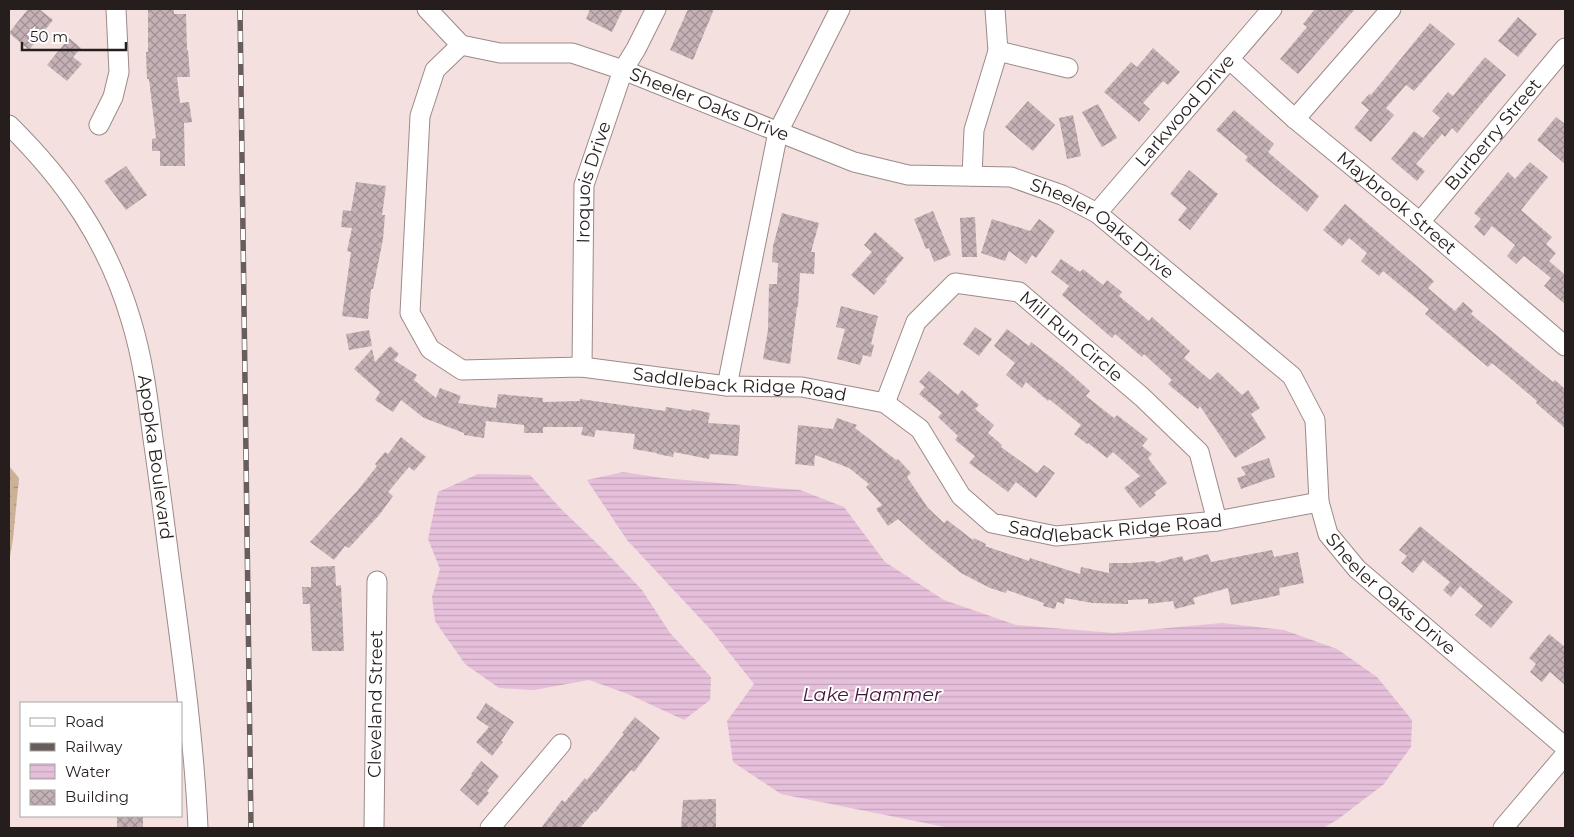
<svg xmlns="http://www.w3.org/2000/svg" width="1574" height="837" font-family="Montserrat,sans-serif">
<defs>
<pattern id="wetland-marsh" width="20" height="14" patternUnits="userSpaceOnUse" patternTransform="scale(1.25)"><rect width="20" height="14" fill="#cab198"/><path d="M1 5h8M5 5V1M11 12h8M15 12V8" fill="none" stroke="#a48f7b"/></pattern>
<pattern id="water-rules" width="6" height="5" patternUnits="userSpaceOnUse" patternTransform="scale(1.25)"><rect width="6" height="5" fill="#e6bfdb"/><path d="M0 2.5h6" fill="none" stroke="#c5a4bc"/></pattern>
<pattern id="building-cross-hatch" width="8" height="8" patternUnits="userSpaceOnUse" patternTransform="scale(1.25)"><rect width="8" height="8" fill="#c5b2b7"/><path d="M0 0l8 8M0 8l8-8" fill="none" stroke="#a09094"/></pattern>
</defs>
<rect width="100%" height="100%" fill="#f4e0de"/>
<polygon fill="url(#wetland-marsh)" points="9,466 19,478 13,539 9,563"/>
<g fill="url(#water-rules)">
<polygon points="623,472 662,478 800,490 844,507 885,562 944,600 1016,625 1114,633 1222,623 1284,630 1337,649 1377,677 1412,720 1411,747 1384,784 1337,820 1323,828 950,828 781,794 733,762 727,721 754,684 711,630 627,540 587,480"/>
<polygon points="478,474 530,475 562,510 604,550 642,590 670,633 711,677 710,700 684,720 628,694 589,680 534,690 499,688 465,664 435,621 432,597 440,569 428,539 438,492"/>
</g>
<g fill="url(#building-cross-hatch)">
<polygon points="28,9 39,9 53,20 29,50 9,33"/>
<polygon points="148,9 174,9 174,14 186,14 187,50 188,50 190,77 177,77 180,103 189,102 192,122 184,123 185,166 160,166 160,151 152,151 152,139 156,138 149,79 147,79 146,52 148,52"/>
<polygon points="590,9 623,9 612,32 586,19"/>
<polygon points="688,9 714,9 693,60 670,50"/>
<polygon points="1315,9 1355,9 1298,74 1280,59 1307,27 1303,24"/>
<polygon points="1518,17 1537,34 1518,57 1498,41"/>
<polygon points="1430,23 1455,44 1414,91 1406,85 1386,108 1394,115 1371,142 1354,128 1369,110 1361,103 1369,94 1371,95"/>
<polygon points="69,38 81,48 73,57 82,64 67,81 47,65"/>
<polygon points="1153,48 1180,72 1168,85 1163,81 1143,103 1150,109 1139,122 1104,92 1131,62 1137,67"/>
<polygon points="1485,57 1506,75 1457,133 1452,128 1445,137 1442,134 1416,164 1425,171 1417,181 1391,159 1414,131 1423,138 1440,118 1432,111 1448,92 1453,96"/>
<polygon points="1028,101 1055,125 1033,151 1005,127"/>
<polygon points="1098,104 1117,138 1102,147 1082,112"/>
<polygon points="1234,110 1274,144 1268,152 1319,196 1307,212 1245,160 1248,157 1216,130"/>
<polygon points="1073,115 1081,156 1067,159 1059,118"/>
<polygon points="1556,117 1565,124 1565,164 1537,140"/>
<polygon points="1530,162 1548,177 1521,210 1552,237 1546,244 1556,253 1549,261 1565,275 1565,304 1544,286 1551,278 1524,256 1516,264 1507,256 1515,245 1492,226 1484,236 1474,227 1481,219 1474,213 1499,183 1508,172 1515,179"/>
<polygon points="126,166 147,195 126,210 104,181"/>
<polygon points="1189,170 1218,194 1190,230 1178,220 1187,208 1170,194"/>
<polygon points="356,182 386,186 382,215 385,215 383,239 373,289 371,289 368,319 342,316 351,252 347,251 352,228 341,227 343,210 351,211"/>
<polygon points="1345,204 1434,281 1428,288 1455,311 1463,302 1473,311 1471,314 1518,353 1553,382 1555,380 1565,389 1565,428 1536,403 1537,401 1492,363 1488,367 1425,314 1429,309 1383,271 1379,276 1361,261 1367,253 1349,238 1342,246 1323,230"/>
<polygon points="933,211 951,255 934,262 929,248 926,249 914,219"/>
<polygon points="782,213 819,223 811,252 815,252 814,274 800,273 798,307 797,307 790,364 763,359 768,330 769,284 777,284 778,263 772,262 773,246"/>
<polygon points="975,217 977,257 962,257 960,218"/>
<polygon points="992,219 1030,231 1039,219 1055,231 1036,258 1032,255 1026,264 1009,251 1005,261 981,253"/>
<polygon points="875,232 904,258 885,280 887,281 874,295 851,275 872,252 864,245"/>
<polygon points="1061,259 1080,272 1083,269 1103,285 1107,280 1122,292 1119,296 1149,321 1152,317 1190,351 1184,358 1210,380 1218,372 1242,395 1248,390 1260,408 1251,414 1266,438 1235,458 1200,406 1198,409 1168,384 1172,380 1144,354 1142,357 1115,334 1112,338 1062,295 1069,286 1051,272"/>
<polygon points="841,306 878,316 871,344 874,345 871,357 863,355 860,365 837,359 845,329 836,327"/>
<polygon points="975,327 992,339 979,356 963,344"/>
<polygon points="1007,329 1029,346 1031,342 1062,366 1090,391 1086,396 1114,418 1117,415 1148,439 1142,446 1152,454 1148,458 1167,483 1154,493 1156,495 1140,508 1124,488 1140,476 1113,452 1107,458 1088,443 1087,444 1074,434 1081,425 1049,399 1048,401 1026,382 1022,388 1006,375 1015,363 994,346"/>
<polygon points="369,330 372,346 349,350 346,334"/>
<polygon points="390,346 399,354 394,360 417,375 414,380 436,398 440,388 461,396 458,403 496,408 498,394 543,398 543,402 580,401 580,399 665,411 666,407 691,411 692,409 710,413 708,423 740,425 738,456 710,454 709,459 674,452 673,457 657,454 657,453 633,449 635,434 596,430 594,437 581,435 583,427 543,427 543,433 524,433 524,425 486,421 484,438 464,435 464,433 424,418 401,400 393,412 375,400 380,392 354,369 372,349 375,362"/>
<polygon points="929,371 958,395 962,390 979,405 975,409 994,425 988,433 1002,445 1001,447 1037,473 1044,465 1055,473 1036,498 1016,482 1008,492 969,463 975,456 955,440 958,436 938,417 942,413 919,394 925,387 919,382"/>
<polygon points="837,418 857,425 855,428 896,460 898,459 911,473 907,477 928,508 944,523 947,520 973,540 974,538 986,544 985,546 1029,561 1030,558 1080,574 1081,567 1109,573 1109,563 1130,563 1155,561 1156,563 1182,556 1184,561 1208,554 1211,562 1272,550 1274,557 1298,552 1304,583 1279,588 1280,595 1231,605 1228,588 1193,598 1195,604 1175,609 1173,601 1148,604 1148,599 1128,600 1128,604 1092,603 1065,598 1064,604 1057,602 1055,609 1043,606 1044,603 1007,590 1006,593 990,588 961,573 930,548 898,519 888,526 876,509 882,505 866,487 869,484 849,468 815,455 814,466 795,464 798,425 833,429"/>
<polygon points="401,437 426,457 414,471 409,467 388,492 393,496 380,514 349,548 345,546 334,560 310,542 358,490 377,466 375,464 385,452 388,454"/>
<polygon points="1269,458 1275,477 1241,489 1237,478 1246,475 1241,467"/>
<polygon points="1420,526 1513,602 1491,628 1475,615 1483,606 1460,586 1451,597 1443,590 1450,582 1423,560 1413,573 1401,563 1407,556 1399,550"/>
<polygon points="335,566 336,586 341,585 344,651 312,651 310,604 303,604 302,587 311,587 311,567"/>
<polygon points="1549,634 1565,647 1565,685 1550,672 1542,682 1530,672 1536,664 1529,658"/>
<polygon points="486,703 514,722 501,741 503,742 492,756 476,742 489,727 476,718"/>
<polygon points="635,717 660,738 634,772 631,770 596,812 594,811 580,828 541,828 562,800 565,802 585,778 587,780 624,734 622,733"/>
<polygon points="481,761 499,776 487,791 489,793 478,806 460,790 472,775 471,774"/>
<polygon points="716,799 716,828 681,828 683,800"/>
<rect x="117" y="816" width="26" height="12"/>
</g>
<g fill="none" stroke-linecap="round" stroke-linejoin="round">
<g stroke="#9d8a89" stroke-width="21">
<g id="minor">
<path id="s1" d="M427,9L461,45L500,53H572L623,70L854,162L908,175L1011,177L1062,195L1097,213L1292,376L1315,420L1319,502L1328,534L1357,569L1565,747"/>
<path id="s2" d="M461,45L435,70L420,116L410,313L430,349L462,370L582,367L727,386L802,387L885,403L920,429L961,496L992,523L1056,536L1217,521L1319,502"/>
<polyline points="998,51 1068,68"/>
<path id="s3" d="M1229,59L1295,119L1420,222L1565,346"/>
<polyline points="1295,119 1391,9"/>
<path id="s4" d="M9,125C66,181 108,242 131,320C143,359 148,399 153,439C159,479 164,519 169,558C181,648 194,738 198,828"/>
<polyline points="99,125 113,97 119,72 116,9"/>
<polyline points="972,176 974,130 998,51 995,9"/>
<path id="s5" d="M1097,213L1272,9"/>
<path id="s6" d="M1420,222L1565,48"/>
<path id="s7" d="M582,367L584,185L623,70L636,49L656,9"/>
<polyline points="727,386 778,132 840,9"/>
<path id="s8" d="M885,403L916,322L955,283L1019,292L1142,397L1199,452L1217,521"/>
<path id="s9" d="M374,828L377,581"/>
<polyline points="490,828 561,744"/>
<polyline points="1503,828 1565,755"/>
</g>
</g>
<use href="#minor" stroke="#fff" stroke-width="19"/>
<g stroke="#685d5b" stroke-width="5.5">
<polyline id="rail" points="240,9 251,828"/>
</g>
<use href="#rail" stroke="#fff" stroke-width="4" stroke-dasharray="11" stroke-linecap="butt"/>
</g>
<g text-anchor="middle" stroke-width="4" stroke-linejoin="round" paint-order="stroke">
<g font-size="18" fill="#251e1d" stroke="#fff">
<text dy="6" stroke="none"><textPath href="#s1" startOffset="308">Sheeler Oaks Drive</textPath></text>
<text dy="6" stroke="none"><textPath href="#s5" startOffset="135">Larkwood Drive</textPath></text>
<text dy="6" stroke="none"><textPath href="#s6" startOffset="114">Burberry Street</textPath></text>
<text dy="6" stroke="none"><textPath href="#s7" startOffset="186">Iroquois Drive</textPath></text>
<text dy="6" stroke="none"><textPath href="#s3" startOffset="221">Maybrook Street</textPath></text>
<text dy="6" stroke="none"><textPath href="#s1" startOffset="728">Sheeler Oaks Drive</textPath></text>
<text dy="6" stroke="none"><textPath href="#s8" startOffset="275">Mill Run Circle</textPath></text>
<text dy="6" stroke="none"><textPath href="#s2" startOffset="640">Saddleback Ridge Road</textPath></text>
<text dy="6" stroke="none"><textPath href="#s4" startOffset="372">Apopka Boulevard</textPath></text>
<text dy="6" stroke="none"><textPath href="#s2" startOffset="1075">Saddleback Ridge Road</textPath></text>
<text dy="6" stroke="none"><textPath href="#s1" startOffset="1222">Sheeler Oaks Drive</textPath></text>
<text dy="6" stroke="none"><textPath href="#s9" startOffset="124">Cleveland Street</textPath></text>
</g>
<g font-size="19" font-style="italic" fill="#421439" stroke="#fff">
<text x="872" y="701">Lake Hammer</text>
</g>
</g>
<rect width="1574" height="837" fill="none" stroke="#251e1d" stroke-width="20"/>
<rect x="20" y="702" width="162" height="115" fill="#ffffff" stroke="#a8a5a5"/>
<rect x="30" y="718" width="25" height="8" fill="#ffffff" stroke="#a8a5a5"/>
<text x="65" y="727" font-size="15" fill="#251e1d">Road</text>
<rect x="30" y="743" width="25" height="8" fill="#685d5b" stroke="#a8a5a5"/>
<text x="65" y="752" font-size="15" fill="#251e1d">Railway</text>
<rect x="30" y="764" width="25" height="15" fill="url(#water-rules)" stroke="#a8a5a5"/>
<text x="65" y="777" font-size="15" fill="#251e1d">Water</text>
<rect x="30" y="790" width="25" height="15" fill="url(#building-cross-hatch)" stroke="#a8a5a5"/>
<text x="65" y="802" font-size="15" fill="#251e1d">Building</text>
<path d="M22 42v8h104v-8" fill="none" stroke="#251e1d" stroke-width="2.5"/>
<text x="30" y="42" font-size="15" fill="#251e1d" stroke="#ffffff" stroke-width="4" paint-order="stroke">50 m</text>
</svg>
